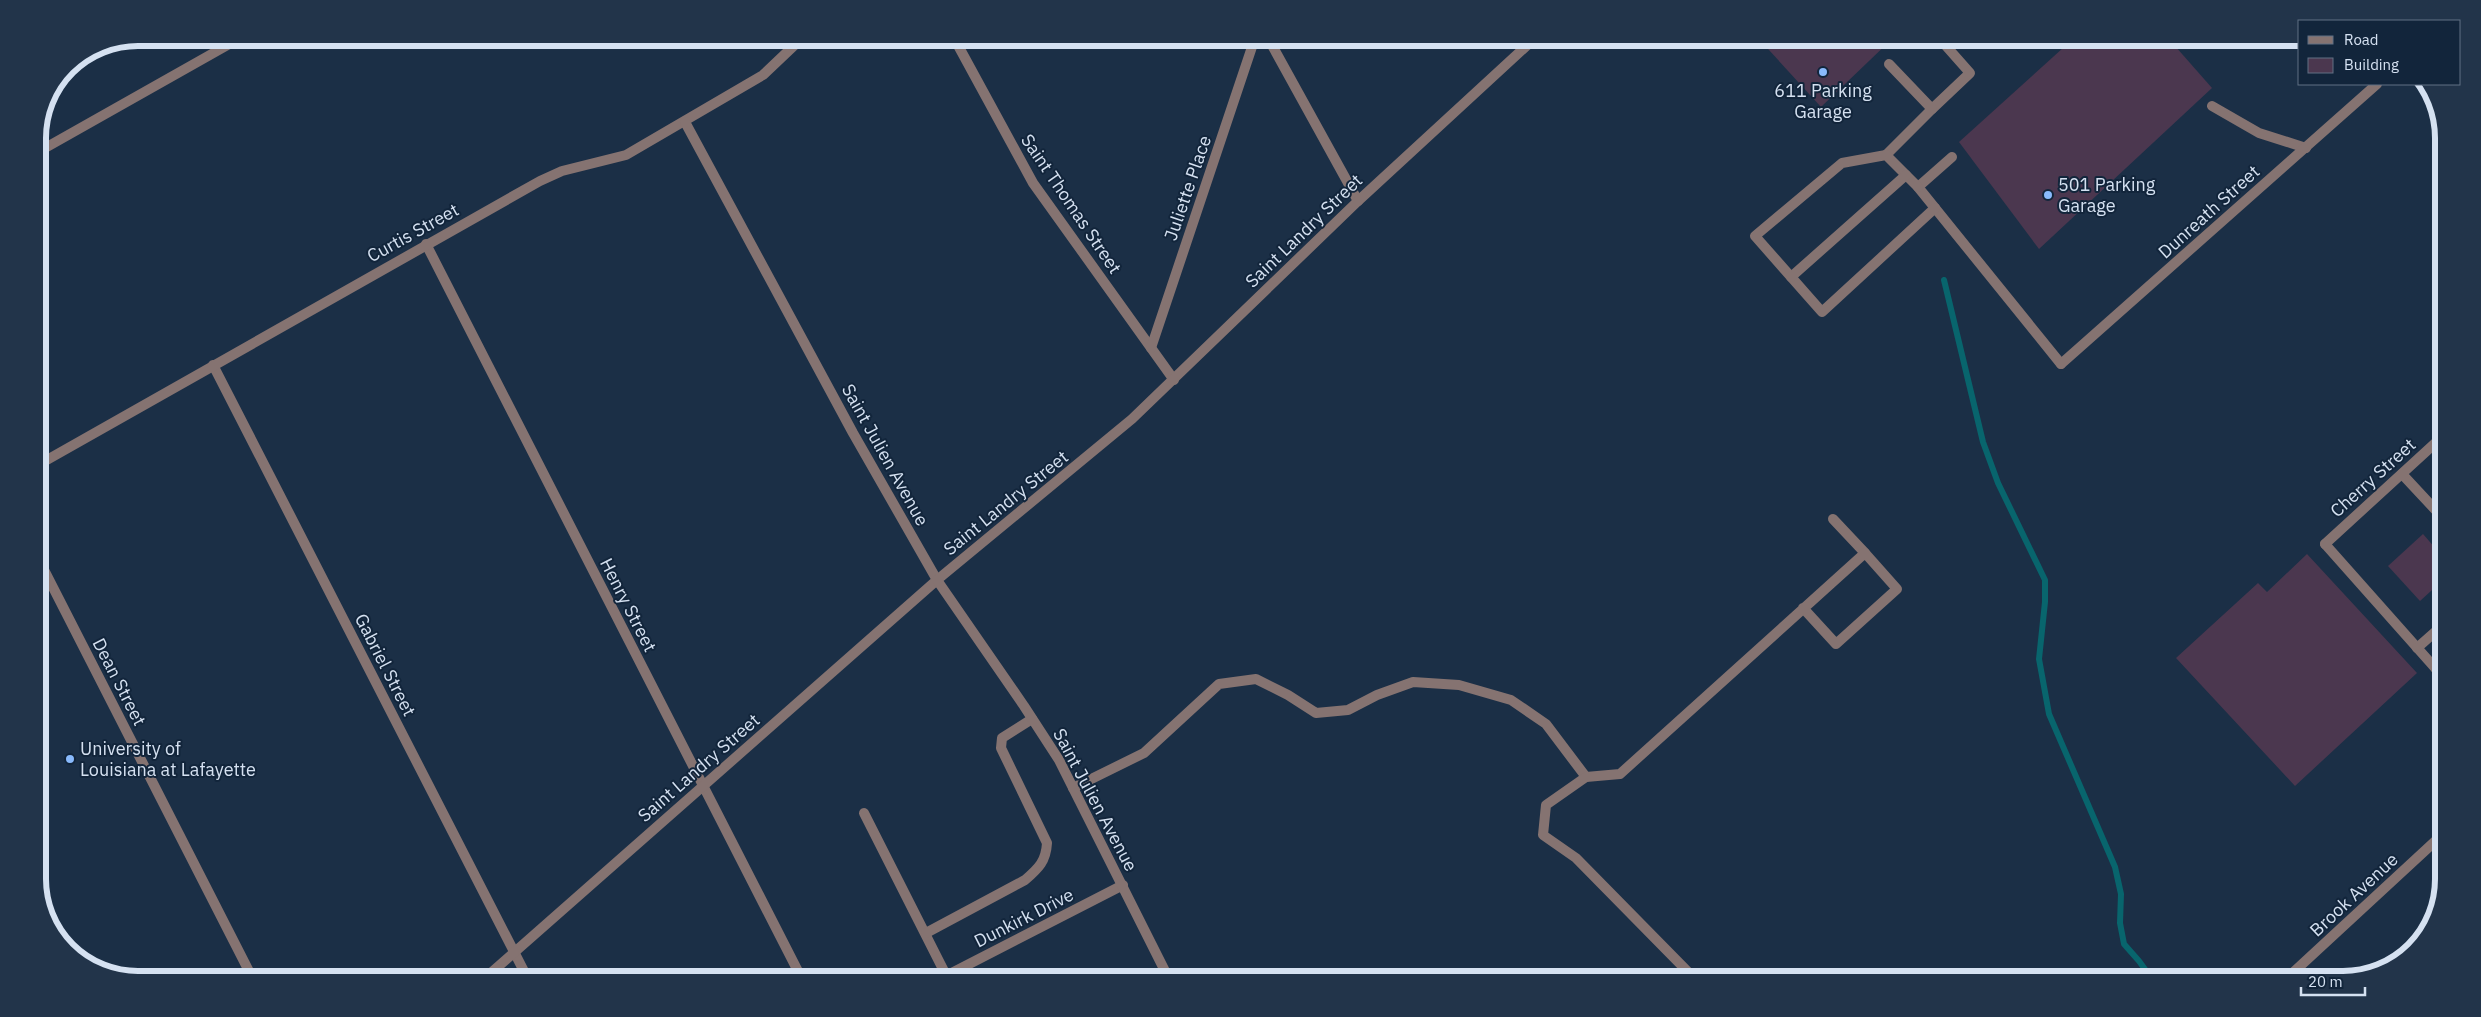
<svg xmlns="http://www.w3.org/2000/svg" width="2481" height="1017" font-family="'IBM Plex Sans',sans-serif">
<rect width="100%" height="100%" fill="#1b2f46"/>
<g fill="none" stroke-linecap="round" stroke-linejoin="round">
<polyline stroke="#08656d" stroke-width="6" points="1944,280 1983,442 1998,483 2045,580 2045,602 2039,659 2049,714 2115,867 2121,894 2120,923 2124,944 2139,961 2152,979"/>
</g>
<g fill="#4b374f">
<polygon points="1758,38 1893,38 1821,107"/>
<polygon points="2074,38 2168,38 2212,88 2039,249 1959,142"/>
<polygon points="2423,534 2443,557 2443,580 2420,601 2388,566"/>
<polygon points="2307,554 2417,673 2295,786 2176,658 2258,583 2267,592"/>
</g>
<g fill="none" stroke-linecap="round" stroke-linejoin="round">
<g stroke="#857371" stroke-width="10">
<polyline points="2212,106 2259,133 2306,148"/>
<polyline points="1932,109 1970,73 1939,38"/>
<polyline points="1886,155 1932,109 1889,64"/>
<polyline points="1952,157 1918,187 2061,364"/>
<polyline points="1918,187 1886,155 1842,163 1755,236 1822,312 1935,208"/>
<polyline points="1791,277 1906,175"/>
<polyline points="2402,474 2443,518"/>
<polyline points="1833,519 1865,553"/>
<polyline points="2325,544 2436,669"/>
<polyline points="2417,648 2443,625"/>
<polyline points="1073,788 1144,753 1219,684 1256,679 1288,695 1316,713 1348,710 1377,695 1413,682 1459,685 1511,700 1546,724 1586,777"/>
<polyline points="864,813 948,979"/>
<path d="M926,933L1025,880C1039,868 1046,861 1047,843L1001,748L1002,738L1032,719"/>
<polyline points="1695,979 1576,858 1543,835 1546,805 1586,777 1620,774 1865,553 1897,589 1836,644 1803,608"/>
</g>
<g stroke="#857371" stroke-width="10">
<polyline points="954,38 1033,183 1174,380"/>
<polyline points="1268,38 1358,201"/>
<polyline points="38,152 240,38"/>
<polyline points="426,244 802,979"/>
<polyline points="1151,348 1255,38"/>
<polyline points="2061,364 2377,84"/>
<polyline points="213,365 528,979"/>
<polyline points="38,465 540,181 562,171 626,155 763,75 802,38"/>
<polyline points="2325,544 2443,436"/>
<polyline points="38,558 253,979"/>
<polyline points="2436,669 2443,677"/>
<polyline points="484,979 937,580 853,433 685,122"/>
<polyline points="940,979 1123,885"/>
<polyline points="2286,979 2443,834"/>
</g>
<polyline stroke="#857371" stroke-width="10" points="1169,979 1059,760 1024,706 937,580 1132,419 1358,201 1535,38"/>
</g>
<g fill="#89bafc" stroke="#12253b" stroke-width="2">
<circle cx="1823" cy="72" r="5"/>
<circle cx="2048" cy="195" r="5"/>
<circle cx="70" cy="759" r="5"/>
</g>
<g text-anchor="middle" stroke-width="4" stroke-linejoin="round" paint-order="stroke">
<g font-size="18" fill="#d5e1f1" stroke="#12253b" text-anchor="start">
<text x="1823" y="97" text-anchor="middle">611 Parking<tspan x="1823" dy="21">Garage</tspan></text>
<text x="2058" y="191">501 Parking<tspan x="2058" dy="21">Garage</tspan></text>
<text x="80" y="755">University of<tspan x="80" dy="21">Louisiana at Lafayette</tspan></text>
</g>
<g font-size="18" fill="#d5e1f1" stroke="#12253b">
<text transform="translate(1188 188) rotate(-71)" y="6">Juliette Place</text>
<text transform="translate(1071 204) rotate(56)" y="6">Saint Thomas Street</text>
<text transform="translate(2209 212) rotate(-42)" y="6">Dunreath Street</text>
<text transform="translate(1304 231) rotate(-44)" y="6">Saint Landry Street</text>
<text transform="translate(413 233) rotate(-29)" y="6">Curtis Street</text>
<text transform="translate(885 455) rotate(61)" y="6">Saint Julien Avenue</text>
<text transform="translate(2373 478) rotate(-42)" y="6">Cherry Street</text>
<text transform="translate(1006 503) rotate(-39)" y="6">Saint Landry Street</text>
<text transform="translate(628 605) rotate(63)" y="6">Henry Street</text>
<text transform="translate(385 665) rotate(63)" y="6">Gabriel Street</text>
<text transform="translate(119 682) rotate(63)" y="6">Dean Street</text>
<text transform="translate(699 768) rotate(-41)" y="6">Saint Landry Street</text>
<text transform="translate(1095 800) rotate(62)" y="6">Saint Julien Avenue</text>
<text transform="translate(2354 895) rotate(-43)" y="6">Brook Avenue</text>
<text transform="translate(1024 918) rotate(-27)" y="6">Dunkirk Drive</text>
</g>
</g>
<path d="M0 0H2481V1017H0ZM138 46H2343A92 92 0 0 1 2435 138V879A92 92 0 0 1 2343 971H138A92 92 0 0 1 46 879V138A92 92 0 0 1 138 46Z" fill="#22344a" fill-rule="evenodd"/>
<path fill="none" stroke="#d5e1f1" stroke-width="6" d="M138 46H2343A92 92 0 0 1 2435 138V879A92 92 0 0 1 2343 971H138A92 92 0 0 1 46 879V138A92 92 0 0 1 138 46Z"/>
<rect x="2298" y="20" width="162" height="65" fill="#12253b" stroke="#607084"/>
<rect x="2308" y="36" width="25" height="8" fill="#857371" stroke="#607084"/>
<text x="2344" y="45" font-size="15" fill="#d5e1f1">Road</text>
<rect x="2308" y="58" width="25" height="15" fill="#4b374f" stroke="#607084"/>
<text x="2344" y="70" font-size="15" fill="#d5e1f1">Building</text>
<path d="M2301 987v8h64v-8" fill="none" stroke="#d5e1f1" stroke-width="2.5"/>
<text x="2308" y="987" font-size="15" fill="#d5e1f1" stroke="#12253b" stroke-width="4" paint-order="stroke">20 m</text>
</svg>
